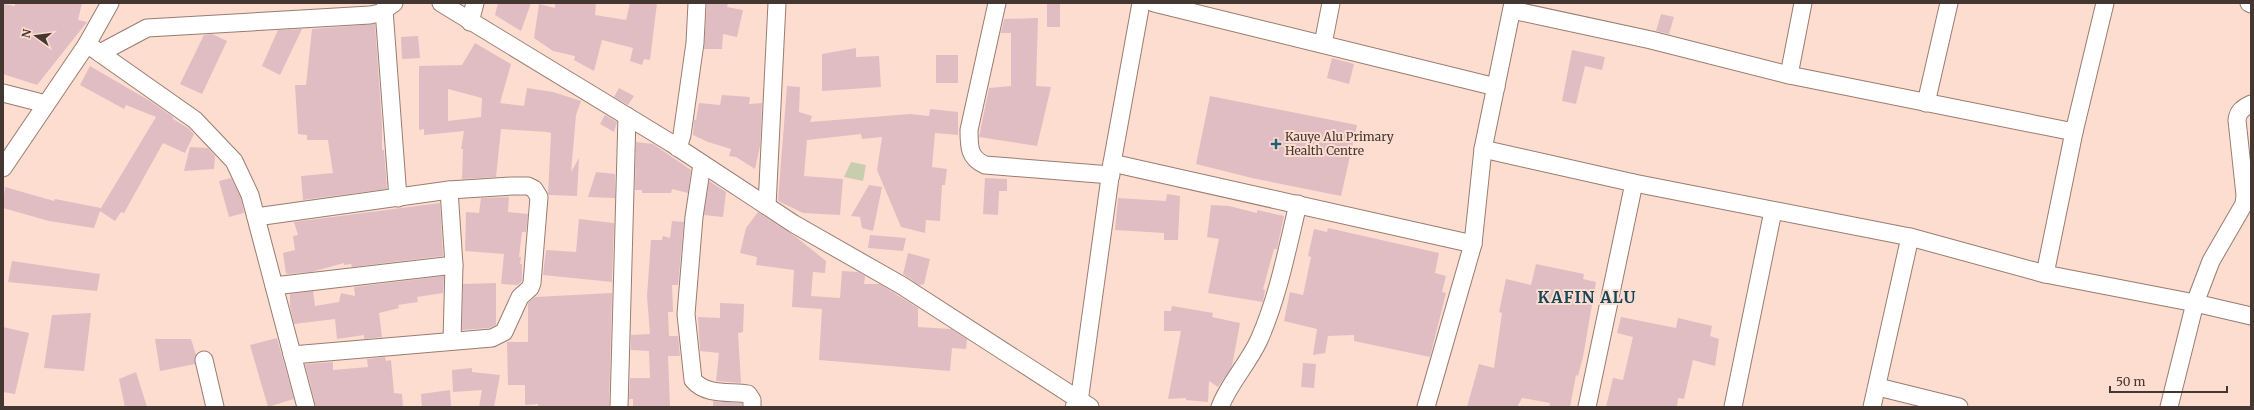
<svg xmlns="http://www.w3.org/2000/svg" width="2254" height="410" font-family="Merriweather,serif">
<rect width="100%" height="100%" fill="#fdddd0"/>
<polygon fill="#c8cdae" points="851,162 866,165 863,181 844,177"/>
<g fill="#e0bdc2" fill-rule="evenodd">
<polygon points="15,3 82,3 78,20 87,22 37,85 3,74 3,4 15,6"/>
<polygon points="498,3 531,3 521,31 495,15"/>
<polygon points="555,3 596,3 595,15 626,20 630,3 657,3 650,60 644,59 642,65 630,61 633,48 602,40 594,71 574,60 575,56 553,51 534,38 539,4 555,8"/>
<polygon points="707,3 728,3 727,7 743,10 737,37 723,34 722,49 704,49"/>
<rect x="1047" y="3" width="13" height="24"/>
<polygon points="1661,14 1674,17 1669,34 1656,31"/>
<polygon points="1038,18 1036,86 1051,87 1037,146 979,137 989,88 1011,86 1011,33 1001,33 1004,19"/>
<polygon points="375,24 382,124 382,150 384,150 387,189 303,200 301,176 333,173 328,140 307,140 307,135 298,134 295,85 306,85 312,29"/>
<polygon points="302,29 280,75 262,66 278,30"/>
<polygon points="212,34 227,41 202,94 180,84 204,35"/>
<polygon points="418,36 420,58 402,59 401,37"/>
<path d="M475,43L511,64L500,103L524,106L527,88L553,92L581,101L576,115L571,172L579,158L577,196L548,195L551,133L547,132L501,129L496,177L462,179L463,149H461L464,131L424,135V129L419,130V66L462,65ZM448,89L482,98L481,117L448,121Z"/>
<polygon points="856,48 856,57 879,56 881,87 822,91 822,54"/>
<polygon points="1572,50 1605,57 1602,70 1585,66 1576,104 1562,101"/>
<rect x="936" y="55" width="22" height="28"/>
<polygon points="1332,58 1354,64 1349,84 1327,78"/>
<polygon points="90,66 150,101 173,117 173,119 188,128 194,134 185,153 163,143 124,213 121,212 115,221 100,211 94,228 49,221 3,208 5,187 54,201 55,199 101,208 156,117 126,105 124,109 80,85"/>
<polygon points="787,86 800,87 799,112 812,116 810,122 910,114 929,116 930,109 958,112 958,135 935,133 932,167 947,169 945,185 942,185 940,221 926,220 925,233 901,227 877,170 882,137 862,139 861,134 807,140 804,176 843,179 840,215 803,213 778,201"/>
<polygon points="619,88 634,96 628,105 614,97"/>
<polygon points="722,95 750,97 749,104 762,103 760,146 755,169 736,157 729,156 731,149 708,142 693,135 694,120 696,120 699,103 720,105"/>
<polygon points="1210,96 1357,125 1341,196 1252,178 1196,164"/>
<polygon points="605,115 617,122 614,132 600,124"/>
<polygon points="636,142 653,144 691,170 688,193 672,189 671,193 642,193 642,190 635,190"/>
<polygon points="190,147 208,148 215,156 214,169 184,171"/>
<polygon points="596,172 615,174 615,198 588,197"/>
<polygon points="231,178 241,198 244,213 229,217 219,181"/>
<polygon points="985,178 1007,179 1007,191 999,191 998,215 983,214"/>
<polygon points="709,181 726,192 723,217 704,215"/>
<polygon points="869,185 882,187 873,231 862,228 860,217 851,216"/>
<polygon points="1167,194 1180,196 1178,240 1164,240 1164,233 1115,230 1118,198 1166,201"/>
<polygon points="509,197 508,212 528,214 526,232 522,232 519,257 521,257 520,264 522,264 522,281 518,285 501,284 504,254 465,251 466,212 479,213 481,198"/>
<polygon points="440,203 443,256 352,267 351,264 344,265 344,263 311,272 286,274 283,253 295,250 293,236 298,235 294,222"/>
<polygon points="1211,205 1229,206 1257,213 1257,210 1284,216 1277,249 1274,249 1263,289 1265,290 1263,302 1208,293 1219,239 1207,237"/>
<polygon points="758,212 796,237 826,261 825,273 813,272 811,296 840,298 842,271 858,272 865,276 864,284 880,284 918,308 918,327 951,329 967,339 966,349 952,348 950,371 819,360 822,309 792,307 794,270 756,265 757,257 740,253 746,228"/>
<polygon points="579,219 614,223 612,282 543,275 546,250 576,252"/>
<polygon points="672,221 684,222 678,285 672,285 673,312 668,312 669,336 678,336 680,356 668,356 670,407 633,407 633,399 629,399 630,378 650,378 649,351 631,350 631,335 650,334 647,296 651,240 662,240 663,236 670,238"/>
<polygon points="1328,228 1439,253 1435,273 1446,276 1442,292 1446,293 1430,357 1354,341 1354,335 1328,336 1325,353 1313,355 1317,329 1284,321 1290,292 1303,295 1311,257 1308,256 1314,229 1327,232"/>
<polygon points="870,235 906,238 903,251 868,248"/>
<polygon points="908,253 930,259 924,284 919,285 903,274"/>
<polygon points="12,261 100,274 97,291 8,282"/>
<polygon points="1536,264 1584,274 1583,279 1596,282 1583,357 1578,376 1576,375 1570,407 1549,407 1550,403 1522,398 1517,407 1467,407 1479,364 1494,368 1502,313 1499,312 1506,279 1531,285"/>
<polygon points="444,276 443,293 417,297 418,302 398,305 399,308 379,313 382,337 364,339 364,335 337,339 335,319 294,324 290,306 290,294 313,291 315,306 339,302 341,293 355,296 354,287"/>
<polygon points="496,283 496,325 489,328 462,330 463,284"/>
<polygon points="612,293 609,407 538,407 538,404 525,405 525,385 508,385 507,342 528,342 528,303 535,297"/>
<polygon points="720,303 744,304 743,332 738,333 741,383 716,381 719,353 700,351 698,317 720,318"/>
<polygon points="1172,306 1213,313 1212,317 1240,323 1232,366 1218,387 1209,381 1208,402 1186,400 1186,398 1168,399 1181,331 1164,331 1164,311 1171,311"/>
<polygon points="91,313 84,371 44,368 52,315"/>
<polygon points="1621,317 1676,328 1678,318 1712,326 1710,336 1719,339 1715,366 1693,360 1684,399 1678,398 1677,407 1606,407 1613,378 1623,380 1633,337 1617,333"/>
<polygon points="3,327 29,333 15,394 3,392"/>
<polygon points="277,338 294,399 268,407 250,345"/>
<polygon points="155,339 191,339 196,355 195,364 160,371"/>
<polygon points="385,357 386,361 391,360 394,393 402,394 403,406 316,407 305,364 333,362 333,370 368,367 367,359"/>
<polygon points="1303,363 1316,364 1314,388 1301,387"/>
<polygon points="472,368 472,372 500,375 494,407 479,407 482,390 453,392 452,370"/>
<polygon points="136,372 147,407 125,407 119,379"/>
<polygon points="450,390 451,407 422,407 421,394"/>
<polygon points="713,401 742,403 742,407 713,407"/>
</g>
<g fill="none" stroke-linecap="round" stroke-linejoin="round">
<g stroke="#997c70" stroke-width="19">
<g id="minor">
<polyline points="441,3 671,143 794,224 901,285 1090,407"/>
<path d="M997,3L969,130C969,147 969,158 985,165L1111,175"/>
<polyline points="1154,3 1496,87"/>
<polyline points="2249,3 2251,4"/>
<polyline points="384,10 398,198"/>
<polyline points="1512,10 1651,40 1789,75 2074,132"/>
<polyline points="470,22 475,3"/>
<polyline points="87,44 195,120 234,161 250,195 306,407"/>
<polyline points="1323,44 1331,3"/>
<polyline points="100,53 147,28 370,15 380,13 394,3"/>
<polyline points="1789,75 1803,3"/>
<polyline points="3,93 46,104"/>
<polyline points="1926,103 1949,3"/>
<polyline points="678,148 682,135 695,43 697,3"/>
<polyline points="1483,149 1634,183 1910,237 2045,274 2195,303 2251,316"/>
<polyline points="1112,163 1473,244"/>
<path d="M702,164L694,217L686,314L693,380C706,396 730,391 748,394L752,400V407"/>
<polyline points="3,168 87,44 110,3"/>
<polyline points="449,190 454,265 452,341"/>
<polyline points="767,206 777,3"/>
<polyline points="256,217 449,190 512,186 528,186 534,189 539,197 532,283 530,288 520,297 504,332 492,338 292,355"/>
<polyline points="2045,274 2074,132 2105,3"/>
<polyline points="274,286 454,265"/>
<polyline points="204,360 215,407"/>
<polyline points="1878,387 1959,407"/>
<polyline points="619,407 627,116"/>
<polyline points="1074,407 1079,402 1112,163 1141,3"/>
<path d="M1220,407C1229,383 1248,364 1259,340C1278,297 1287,250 1298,204"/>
<polyline points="1426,407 1473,244 1483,149 1513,3"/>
<polyline points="1587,407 1634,183"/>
<polyline points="1733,407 1773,211"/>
<polyline points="1872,407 1910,237"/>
<path d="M2169,407L2195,303L2211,261L2244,204L2245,195L2237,120C2238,111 2243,108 2251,104"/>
</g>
</g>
<use href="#minor" stroke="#fff" stroke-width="17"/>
</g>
<path fill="#245f77" stroke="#fdddd0" stroke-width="1.5" d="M1274 138h4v4h4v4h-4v4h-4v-4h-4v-4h4z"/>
<g text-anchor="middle" stroke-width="4" stroke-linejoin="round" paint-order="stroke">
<g font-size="12" fill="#443732" stroke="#fdddd0" text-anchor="start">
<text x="1285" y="141">Kauye Alu Primary<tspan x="1285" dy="14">Health Centre</tspan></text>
</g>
<g font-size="16" font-weight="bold" letter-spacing="1" fill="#164558" stroke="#fdddd0">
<text x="1587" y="303">KAFIN ALU</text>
</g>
</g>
<rect width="2254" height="410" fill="none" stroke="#443732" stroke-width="8"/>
<g transform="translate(36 36) rotate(284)" stroke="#fdddd0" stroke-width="3" paint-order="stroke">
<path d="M0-3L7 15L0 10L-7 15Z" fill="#443732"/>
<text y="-6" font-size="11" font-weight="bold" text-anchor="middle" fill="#443732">N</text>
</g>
<path d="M2110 386v6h117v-6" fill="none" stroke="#443732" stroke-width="2"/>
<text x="2116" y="386" font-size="12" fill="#443732" stroke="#fdddd0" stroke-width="3" paint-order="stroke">50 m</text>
</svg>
